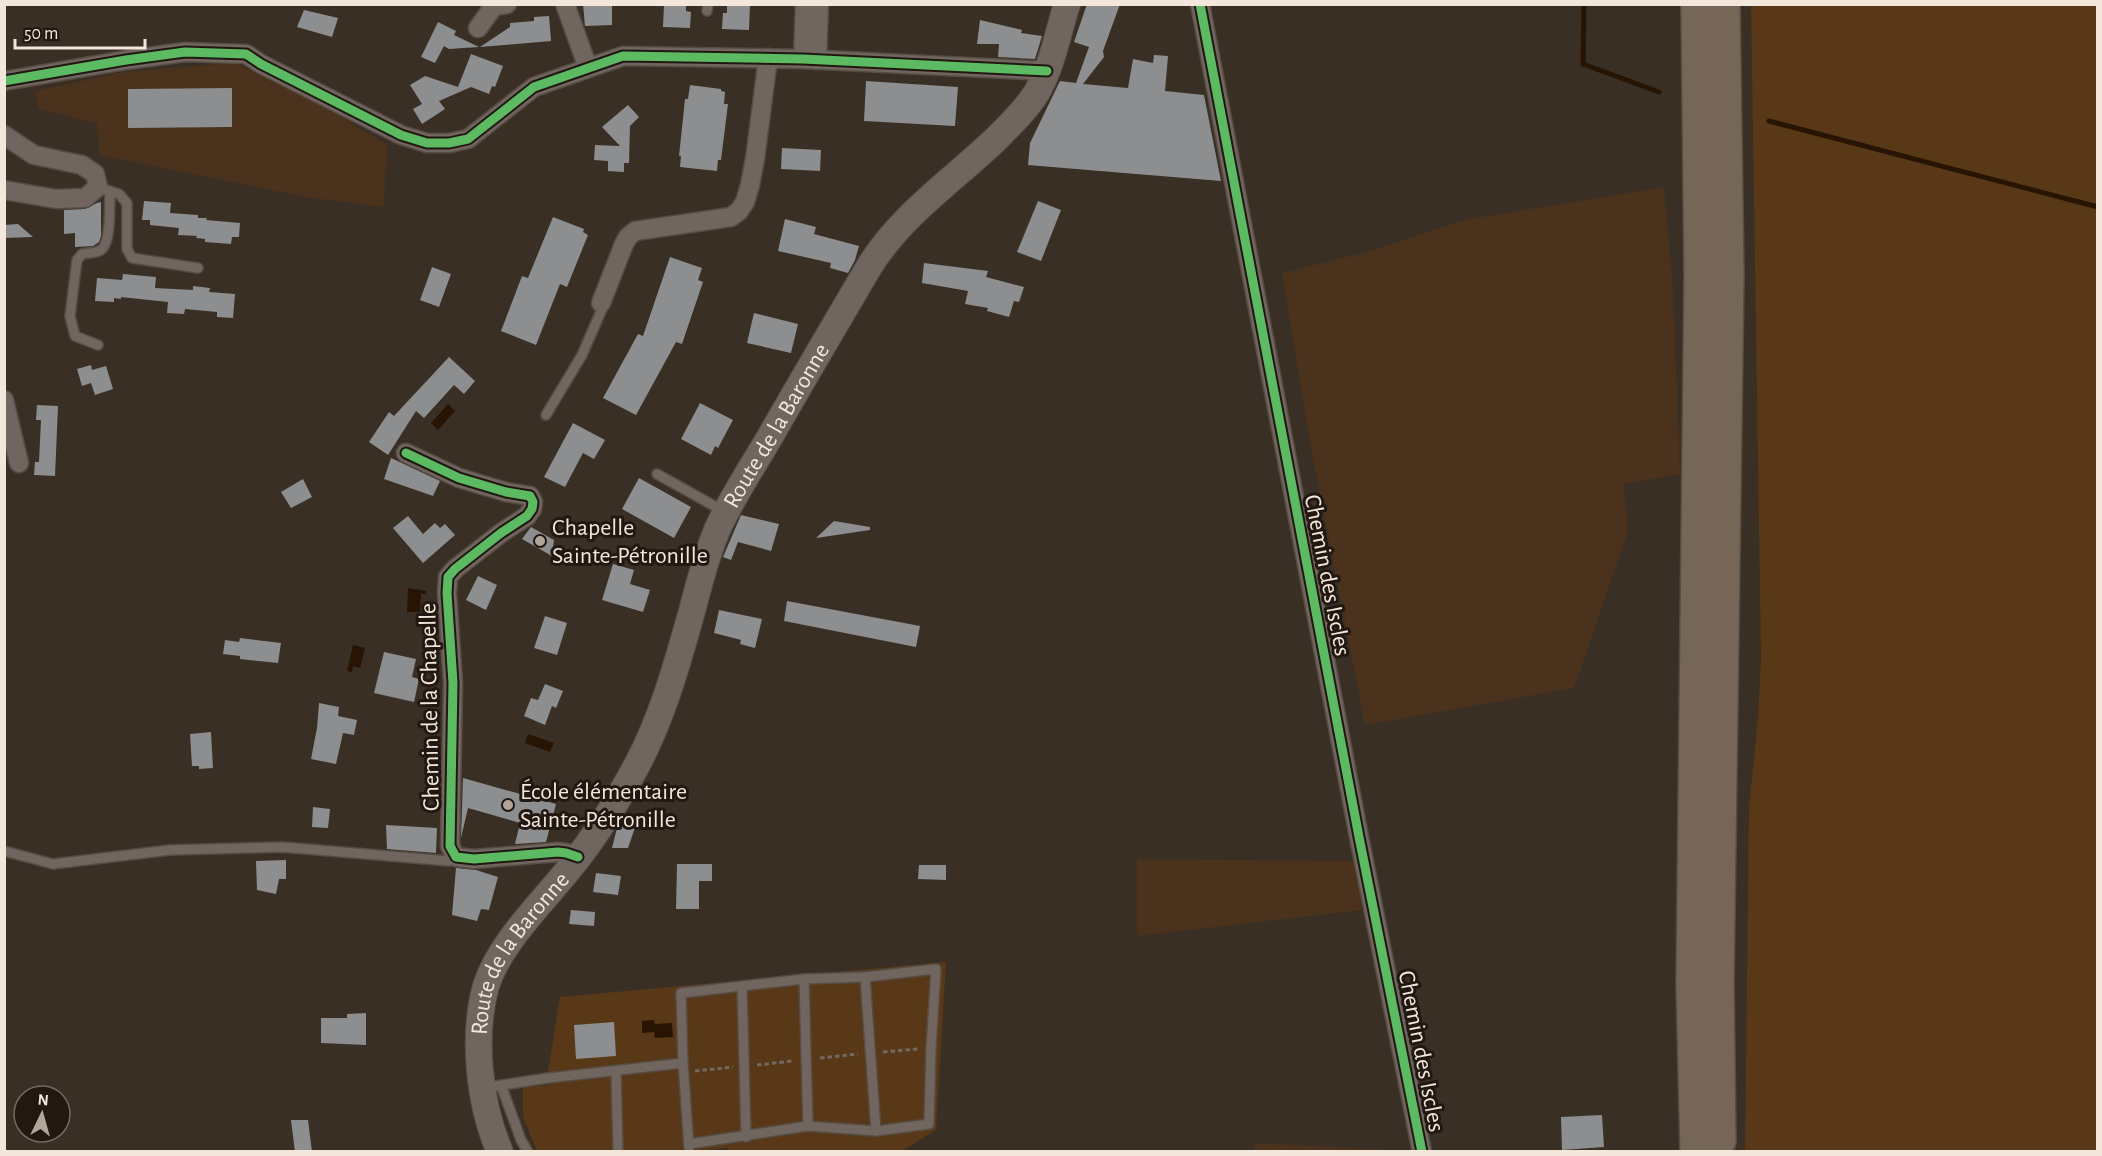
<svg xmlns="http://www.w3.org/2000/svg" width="2102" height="1156" font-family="'Alegreya Sans',sans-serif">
<rect width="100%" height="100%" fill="#3a2f24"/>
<g fill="#4a321c">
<polygon points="234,63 322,105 387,145 384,207 306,197 99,155 97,123 39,109 35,91 124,72"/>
<polygon points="1664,187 1673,289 1680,474 1624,484 1628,532 1574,688 1365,725 1308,432 1282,273 1374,250 1464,220"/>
<polygon points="1137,859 1353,861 1362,910 1137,936"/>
<polygon points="1255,1143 1411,1151 1255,1151"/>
</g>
<g fill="#583816">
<polygon points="1751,5 2097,5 2097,1151 1745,1151 1749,808 1758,719 1761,658"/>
<polygon points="946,962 936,1130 902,1151 728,1152 728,1148 676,1152 537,1151 523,1117 523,1087 549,1085 548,1072 560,997"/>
</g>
<g fill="#271403">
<polygon points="448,404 455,411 438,430 431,423"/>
<polygon points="408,588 426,591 426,594 421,594 420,612 407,612"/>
<polygon points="353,645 365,648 360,668 353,666 352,672 347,671"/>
<polygon points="528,734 554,743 550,752 525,743"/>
<polygon points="654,1020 655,1024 672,1023 673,1037 655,1038 654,1032 642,1033 642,1021"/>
</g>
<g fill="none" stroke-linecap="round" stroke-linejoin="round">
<g stroke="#271403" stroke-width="5">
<polyline points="1584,4 1583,64 1659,92"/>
<polyline points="1769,121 2098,207"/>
</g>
</g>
<g fill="#8c8e90">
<polygon points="583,4 612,4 612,25 585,26"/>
<polygon points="664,4 686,4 686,11 691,12 690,28 663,27"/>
<polygon points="727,4 750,4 749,30 722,29 723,13 727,13"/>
<polygon points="1087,4 1120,4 1103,51 1104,57 1083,84 1128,88 1133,59 1153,63 1154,55 1168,56 1165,91 1204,95 1221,181 1028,165 1030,143 1060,81 1076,83 1089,47 1074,42"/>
<polygon points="304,10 338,18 332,37 297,27"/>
<polygon points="549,16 551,41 480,47 510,27 510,23 534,21 534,17"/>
<polygon points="980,20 1022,30 1021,33 1042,36 1035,59 998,57 999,44 977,44"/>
<polygon points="438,22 456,31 454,35 479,47 449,49 444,46 435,63 421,57"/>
<polygon points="471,54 503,66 495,87 492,86 489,94 471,87 439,101 445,109 422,124 413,109 422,104 410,85 425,76 458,87"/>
<polygon points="866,81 958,87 955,126 864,121"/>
<polygon points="690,85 721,89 721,91 725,92 724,104 728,104 721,160 718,160 717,171 680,167 681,156 679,156 685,99 688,99"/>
<polygon points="232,88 232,127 128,128 128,89"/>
<polygon points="628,105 639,117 630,126 629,163 624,163 624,172 608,171 608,161 594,160 595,145 620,146 602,127"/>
<polygon points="782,148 821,150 820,171 781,169"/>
<polygon points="144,201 171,203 170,213 198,215 198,218 207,218 206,220 240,223 239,237 232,237 231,244 205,242 205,239 196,238 197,236 178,235 179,228 150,225 150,220 142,220"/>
<polygon points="1038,201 1061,210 1041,261 1017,252"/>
<polygon points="101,202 101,236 99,242 93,246 75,247 75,233 64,234 64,210 85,209 97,203"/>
<polygon points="553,217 584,229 583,232 588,235 567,287 560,284 536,345 501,331 522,276 528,278"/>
<polygon points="785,219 816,227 814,234 859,246 855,260 848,273 830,268 831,263 778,251"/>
<polygon points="18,224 33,237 4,238 4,225"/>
<polygon points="670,257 702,268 698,280 703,282 682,344 676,342 636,415 603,398 638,334 643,336"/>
<polygon points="924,263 988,271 986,277 1024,287 1019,302 1014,301 1009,317 987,311 988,308 965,304 968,291 922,283"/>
<polygon points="432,267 451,274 439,307 420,300"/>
<polygon points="123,274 156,277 155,288 193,290 193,286 210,288 209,292 235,294 233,318 217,317 217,312 185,309 184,314 167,313 168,302 121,297 121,299 114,298 114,302 95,301 97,278 122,280"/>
<polygon points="754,313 798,324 791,353 747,343"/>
<polygon points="449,357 475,381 464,394 454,385 424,418 416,411 388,455 369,442 389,412 394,416"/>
<polygon points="91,365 92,370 106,366 113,389 95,395 91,383 82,386 77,369"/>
<polygon points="700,403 733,420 718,448 715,446 711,455 681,439"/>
<polygon points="37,405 58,406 55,476 34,475 35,462 39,462 41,420 36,420"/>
<polygon points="573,423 605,440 594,459 583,453 565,487 544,477"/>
<polygon points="391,458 440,481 433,496 384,479"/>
<polygon points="639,478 691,507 674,538 622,509"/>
<polygon points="303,479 312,497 291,508 281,492"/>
<polygon points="741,515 779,524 771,551 738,542 731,560 723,557"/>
<polygon points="408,516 423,534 435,523 440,528 445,524 455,535 423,563 393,528"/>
<polygon points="834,521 870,527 870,530 816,538"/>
<polygon points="531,527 554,540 552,556 522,539"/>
<polygon points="613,564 634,570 630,584 650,590 643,612 602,600"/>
<polygon points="478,576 497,585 486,610 466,600"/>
<polygon points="787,601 920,626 916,647 784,621"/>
<polygon points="719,610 762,619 755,648 740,644 741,640 714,633"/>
<polygon points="545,616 567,623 557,655 534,648"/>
<polygon points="240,638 281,643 278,663 240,659 240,656 223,654 225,640 239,642"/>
<polygon points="384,652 416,659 412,677 419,679 414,702 374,693"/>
<polygon points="545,684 563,691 556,708 552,706 545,725 524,716 531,698 538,700"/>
<polygon points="319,703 339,707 338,716 357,720 354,735 343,733 336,764 311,759 317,728"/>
<polygon points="211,732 213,768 199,769 199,766 192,766 190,734"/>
<polygon points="463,778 556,804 546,842 515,844 520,823 468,808 461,838"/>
<polygon points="313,807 330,809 328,828 312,827"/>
<polygon points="626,814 638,819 628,848 612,848 617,828"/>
<polygon points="386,825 437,828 436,853 387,849"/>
<polygon points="286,860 286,879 279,879 276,894 257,890 256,861"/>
<polygon points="677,864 712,864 712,881 699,881 699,909 676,909"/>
<polygon points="919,865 946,865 946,880 918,879"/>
<polygon points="456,868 476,870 498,877 489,910 481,909 477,921 452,915"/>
<polygon points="596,873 621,876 618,895 593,892"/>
<polygon points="571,910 595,912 594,926 569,924"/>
<polygon points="366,1013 366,1045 321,1043 321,1018 347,1018 347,1014"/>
<polygon points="614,1022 616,1056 576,1059 574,1025"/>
<polygon points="1602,1115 1604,1147 1562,1150 1561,1117"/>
<polygon points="291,1120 308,1120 312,1152 295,1152"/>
</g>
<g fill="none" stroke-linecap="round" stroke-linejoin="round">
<g stroke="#564c44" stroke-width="12">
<g id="lane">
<polyline points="707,11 708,4"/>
<polyline points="106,190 119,194 127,203 127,249 132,258 198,268"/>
<path d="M98,345L75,336L70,316L77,260L82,254C88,253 96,253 101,250C112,242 109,204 110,191"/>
<polyline points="546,415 582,355 602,309 601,303"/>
<polyline points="657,474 725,512"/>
<polyline points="4,851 53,864 170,850 282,847 449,861 456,857"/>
<polyline points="865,977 936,969 931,1048 929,1124 876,1131"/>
<polyline points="804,979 808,1126"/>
<polyline points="742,986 746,1137"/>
<polyline points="683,1063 681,993 804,979 865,977 876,1131 808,1126 689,1144"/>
<polyline points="616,1071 618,1152"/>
<polyline points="501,1085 521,1140 528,1152"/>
<polyline points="483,1088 548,1078 683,1063 689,1148"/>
</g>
</g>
<g stroke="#564c44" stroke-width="21">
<g id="street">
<polyline points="565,4 588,68"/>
<polyline points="1200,4 1359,837 1422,1152"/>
<polyline points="478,28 494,6 507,4"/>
<polyline points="803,59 805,4"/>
<polyline points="817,60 819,4"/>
<polyline points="4,81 126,60 185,52 246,54 261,64 401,135 427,143 449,143 468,139 534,87 623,56 803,59 1047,71"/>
<polyline points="4,135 34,155 82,165 95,174 98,187 85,198 56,199 4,190"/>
<polyline points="601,303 624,244 628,237 635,231 731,217 739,211 745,202 750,185 755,159 768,58"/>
<polyline points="4,400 19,463"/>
<polyline points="406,453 459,478 506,492 530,496 533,502 532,509 527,516 501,533 455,569 448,577 447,593 453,683 450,846 456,857 474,859 558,852 566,853 578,857"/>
</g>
</g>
<g stroke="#564c44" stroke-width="28">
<g id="secondary">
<path id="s1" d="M500,1152C479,1104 472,1036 486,986C499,944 541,904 569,869C595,837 617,802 637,765C663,716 677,664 692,611C699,584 706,556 717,530C732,497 753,466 771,435C803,379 836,323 869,267C900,216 952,181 995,140C1010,125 1026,110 1037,92C1052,66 1058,33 1067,4"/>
</g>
</g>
<g stroke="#564c44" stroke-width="36">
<g id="highway">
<polyline points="1719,1141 1717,982 1727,275 1723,4"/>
<polyline points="1697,1152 1693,985 1701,277 1698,4"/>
</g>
</g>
<g stroke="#726a62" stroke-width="3" stroke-dasharray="4.5 3" stroke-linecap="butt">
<polyline points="883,1052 918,1049"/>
<polyline points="820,1058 858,1054"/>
<polyline points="757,1065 792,1061"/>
<polyline points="695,1071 733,1067"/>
</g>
<use href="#lane" stroke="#70665f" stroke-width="9"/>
<use href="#street" stroke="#70665f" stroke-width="18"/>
<use href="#secondary" stroke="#70665f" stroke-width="26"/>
<use href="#highway" stroke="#766657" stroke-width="33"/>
<g stroke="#211811" stroke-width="13">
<g id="cycleway">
<polyline points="1200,4 1359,837 1422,1152"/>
<polyline points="4,81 126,60 185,52 246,54 261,64 401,135 427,143 449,143 468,139 534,87 623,56 803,59 1047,71"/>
<polyline points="406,453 459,478 506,492 530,496 533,502 532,509 527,516 501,533 455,569 448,577 447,593 453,683 450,846 456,857 474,859 558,852 566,853 578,857"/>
</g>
</g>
<use href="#cycleway" stroke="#5cba63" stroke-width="9"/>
</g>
<g fill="#b2a69b" stroke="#211811" stroke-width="2">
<circle cx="540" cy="541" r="6"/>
<circle cx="508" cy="805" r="6"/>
</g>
<g text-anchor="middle" stroke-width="6" stroke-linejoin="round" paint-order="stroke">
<g font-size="24" fill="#f3e6db" stroke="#211811">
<text dy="8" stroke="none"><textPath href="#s1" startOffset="807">Route de la Baronne</textPath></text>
<text transform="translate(1328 575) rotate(79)" y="8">Chemin des Iscles</text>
<text transform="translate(429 707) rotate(-91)" y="8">Chemin de la Chapelle</text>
<text dy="8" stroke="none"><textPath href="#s1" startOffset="213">Route de la Baronne</textPath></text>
<text transform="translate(1422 1051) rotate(79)" y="8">Chemin des Iscles</text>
</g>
<g font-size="24" fill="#f3e6db" stroke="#211811" text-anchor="start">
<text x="552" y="535">Chapelle<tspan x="552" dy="28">Sainte-Pétronille</tspan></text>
<text x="520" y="799">École élémentaire<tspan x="520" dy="28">Sainte-Pétronille</tspan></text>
</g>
</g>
<rect width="2102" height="1156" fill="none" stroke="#f3e6db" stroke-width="12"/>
<g transform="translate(42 1114) rotate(5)"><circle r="28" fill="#211811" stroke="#756a62" stroke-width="1.5"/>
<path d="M0-4.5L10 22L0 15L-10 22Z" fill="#b2a69b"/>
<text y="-9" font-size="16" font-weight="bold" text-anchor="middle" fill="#f3e6db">N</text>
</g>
<path d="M15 39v9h130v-9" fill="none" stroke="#f3e6db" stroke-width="3"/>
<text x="24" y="39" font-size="18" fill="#f3e6db" stroke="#211811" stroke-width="4.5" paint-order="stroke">50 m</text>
</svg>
